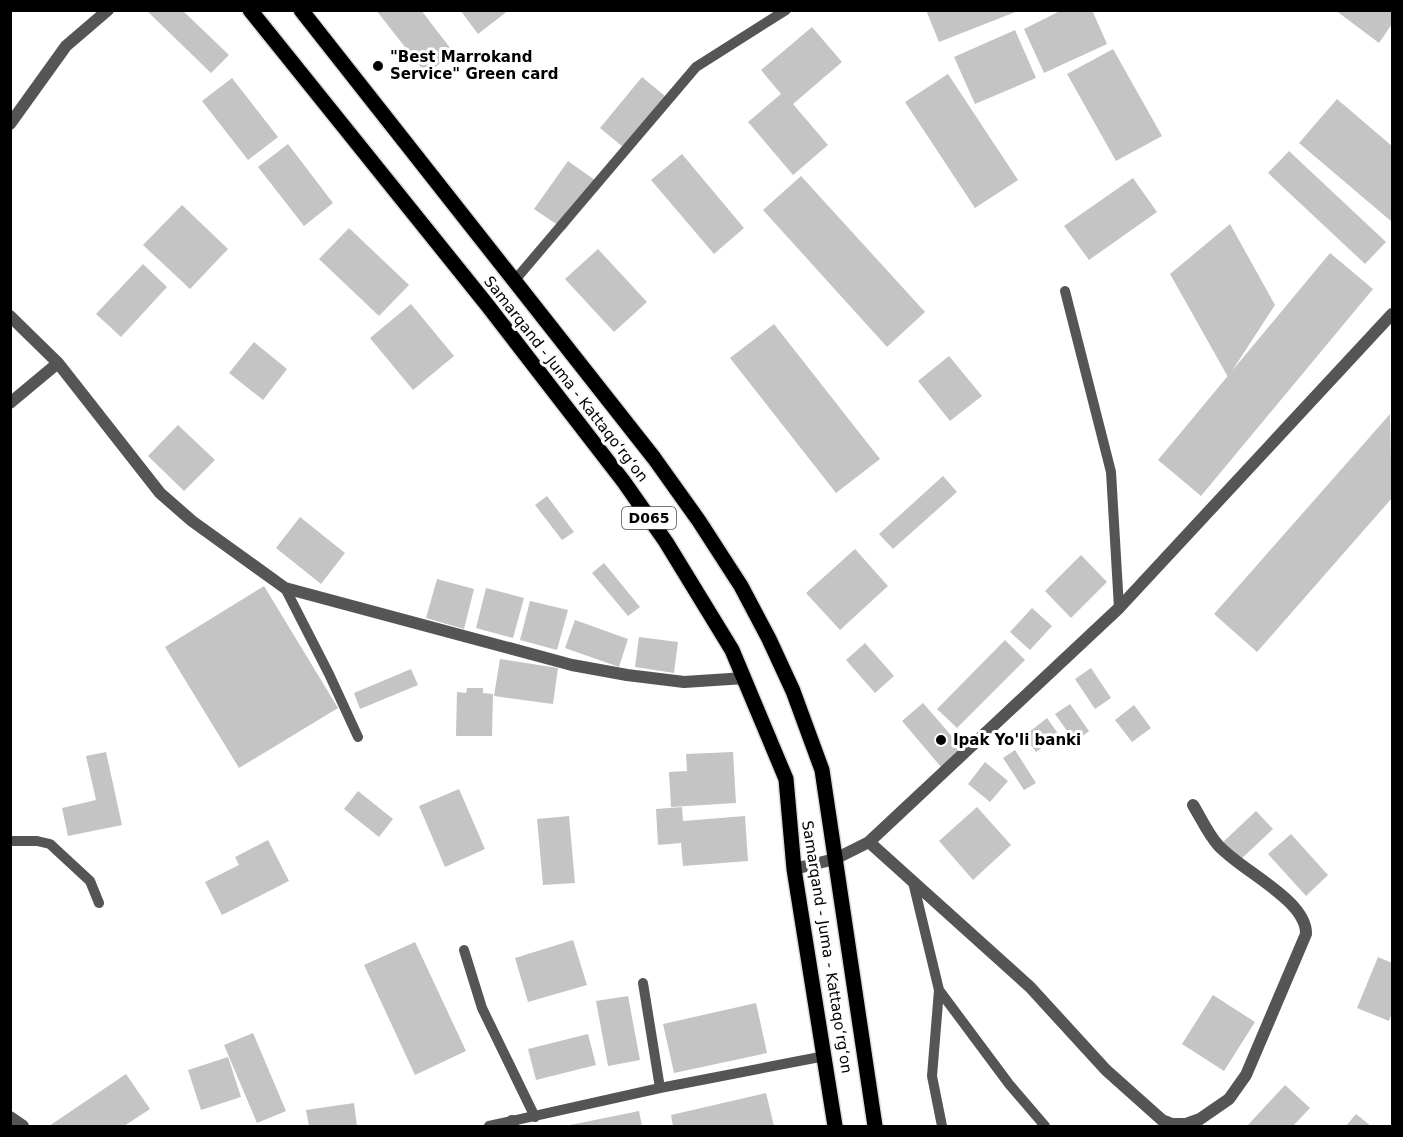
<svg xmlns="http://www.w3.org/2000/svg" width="1403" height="1137" viewBox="0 0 1403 1137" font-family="'DejaVu Sans',sans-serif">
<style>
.building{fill:#c4c4c4}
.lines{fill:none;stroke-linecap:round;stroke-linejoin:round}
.primary-casing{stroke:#dbdbdb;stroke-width:18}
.service{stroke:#555;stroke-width:10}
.minor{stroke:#555;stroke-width:12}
.primary{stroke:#000;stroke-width:15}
.poi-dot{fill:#000;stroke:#fff;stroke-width:2}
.labels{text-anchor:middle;stroke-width:6;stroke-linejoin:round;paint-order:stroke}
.shield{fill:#fff;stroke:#4c4c4c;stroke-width:1.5}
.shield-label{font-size:14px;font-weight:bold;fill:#000}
.poi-label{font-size:15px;font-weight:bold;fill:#000;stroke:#fff;text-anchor:start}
.street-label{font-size:15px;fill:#000;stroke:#fff}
</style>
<rect width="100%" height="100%" fill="#fff"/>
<!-- building -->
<path class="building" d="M146,10H182L229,55L211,73Z
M376,10H421L454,53L426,74Z
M460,10H509L478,34Z
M926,10H1018V11L939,42Z
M1062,10H1092L1107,44L1044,73L1024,29Z
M1335,10H1392V24L1379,43Z
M812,27L842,62L793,104L828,145L793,175L748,122L781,94L761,70Z
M1015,30L1036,78L975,104L954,57Z
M1113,49L1162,136L1116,161L1067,74Z
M948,74L1018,180L975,208L905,102Z
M642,77L671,101L629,152L600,128Z
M232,78L278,137L248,160L202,101Z
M1337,99L1392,146V222L1299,143Z
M288,144L333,203L304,226L258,167Z
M1289,151L1386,242L1365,264L1268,173Z
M682,154L744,228L714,254L651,180Z
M568,161L599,183L565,230L534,209Z
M801,176L925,312L887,347L763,210Z
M1133,178L1157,212L1089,260L1064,226Z
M182,205L228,249L190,289L143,245Z
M1230,224L1275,305L1228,377L1170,274Z
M349,228L409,285L379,316L319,259Z
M598,249L647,302L614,332L565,279Z
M1330,253L1373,289L1201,496L1158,460Z
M143,264L167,287L121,337L96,314Z
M411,304L454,356L413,390L370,338Z
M774,324L880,459L836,493L730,358Z
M254,342L287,369L263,400L229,373Z
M949,356L982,396L950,421L918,381Z
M1390,414L1392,498L1257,652L1214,614Z
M178,425L215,460L184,491L148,456Z
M943,476L957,492L893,549L879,534Z
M547,496L574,532L562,540L535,505Z
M300,517L345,553L321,584L276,548Z
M855,549L888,586L840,630L806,593Z
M1081,555L1107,582L1071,618L1045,591Z
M604,563L640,607L628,616L592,573Z
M437,579L474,589L464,629L426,618Z
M264,586L338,708L239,768L165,647Z
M486,588L524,598L513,638L476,628Z
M530,601L568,610L557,650L520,640Z
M1032,608L1052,626L1030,650L1010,632Z
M575,620L628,639L619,667L565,648Z
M639,637L678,642L674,673L635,667Z
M1005,640L1025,660L957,728L937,709Z
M865,643L894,676L875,693L846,660Z
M500,659L558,668L553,704L494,696Z
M1091,668L1111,698L1095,709L1075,679Z
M411,669L418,685L360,709L354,693Z
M467,688H483V693L493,694L492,736H456L457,692L466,693Z
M923,703L963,749L941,767L902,721Z
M1070,704L1089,731L1075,742L1055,714Z
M1134,705L1151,728L1132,742L1115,720Z
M1047,718L1059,735L1036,752L1024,736Z
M1015,750L1036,783L1024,790L1003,758Z
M106,752L122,825L68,836L62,808L96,800L86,756Z
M733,752L736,803L671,807L669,772L687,771L686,754Z
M985,762L1008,781L990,802L968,784Z
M459,789L485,849L445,867L419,806Z
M358,791L393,819L379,837L344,809Z
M682,807L683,821L745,816L748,861L683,866L681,843L658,845L656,809Z
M977,807L1011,845L973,880L939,841Z
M1256,811L1273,829L1240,860L1223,842Z
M569,816L575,883L543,885L537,819Z
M1291,834L1328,875L1306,896L1268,854Z
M268,840L289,881L222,915L205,882L239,865L235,857Z
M573,940L587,985L528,1002L515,958Z
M415,942L466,1051L415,1075L364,965Z
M1378,957L1392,963V1013L1389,1021L1357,1008Z
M1213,995L1255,1022L1224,1071L1182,1044Z
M628,996L640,1060L608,1066L596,1001Z
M756,1003L767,1053L674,1073L663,1024Z
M253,1033L286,1111L257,1123L224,1045Z
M588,1034L596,1065L536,1080L528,1049Z
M228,1057L241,1097L201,1110L188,1070Z
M126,1074L150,1109L124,1126H49Z
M1285,1085L1310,1108L1293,1126H1247Z
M766,1093L774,1126H673L671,1115Z
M354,1103L357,1126H309L306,1110Z
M639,1111L642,1126H571L570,1125Z
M1356,1114L1371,1126H1346Z"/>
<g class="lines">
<!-- primary casing -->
<g class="primary-casing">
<path id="primary" d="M250,10L488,306L624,482L666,542L732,650L786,779L794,869L835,1126
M301,10L654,458L699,521L741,586L769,639L793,691L822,770L875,1126"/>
</g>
<!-- service -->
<path class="service" d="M515,280L696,67L786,10
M1065,291L1111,472L1119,608
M285,588L329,674L358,737
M10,841H37L50,844L90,881L99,903
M913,882L939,990L1009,1084L1045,1126
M464,950L482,1008L535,1117
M643,983L660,1088
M939,990L932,1076L942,1126
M489,1126L660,1088L825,1056"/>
<!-- minor -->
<path class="minor" d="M10,124L66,46L108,10
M10,316L58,363L160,493L192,521L285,588L572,665L627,675L684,682L745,678
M10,403L58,363
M869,842L1030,987L1106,1070L1162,1120L1172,1124H1186L1200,1119L1229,1099L1246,1075L1306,934C1307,900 1241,871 1218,845C1208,834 1201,818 1193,805
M794,869L835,859L869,842L1119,608L1392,314
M10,1117L23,1126
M512,1121L513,1126"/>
<!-- primary -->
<use href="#primary" class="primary"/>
</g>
<!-- markers -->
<g class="poi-dot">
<circle cx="378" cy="66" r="6"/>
<circle cx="941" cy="740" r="6"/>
</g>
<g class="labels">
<!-- shield labels -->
<rect class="shield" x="622" y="507" width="54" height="22" rx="4.5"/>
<g class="shield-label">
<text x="649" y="523">D065</text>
</g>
<!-- poi labels -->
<g class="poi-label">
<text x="390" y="62">"Best Marrokand<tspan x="390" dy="17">Service" Green card</tspan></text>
<text x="953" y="745">Ipak Yo'li banki</text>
</g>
<!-- street labels -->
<g class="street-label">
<text transform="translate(566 379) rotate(52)" y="5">Samarqand - Juma - Kattaqo‘rg‘on</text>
<text transform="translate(827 947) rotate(81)" y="5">Samarqand - Juma - Kattaqo‘rg‘on</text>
</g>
</g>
<!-- border -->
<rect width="1403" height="1137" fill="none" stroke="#000000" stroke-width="24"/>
</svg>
